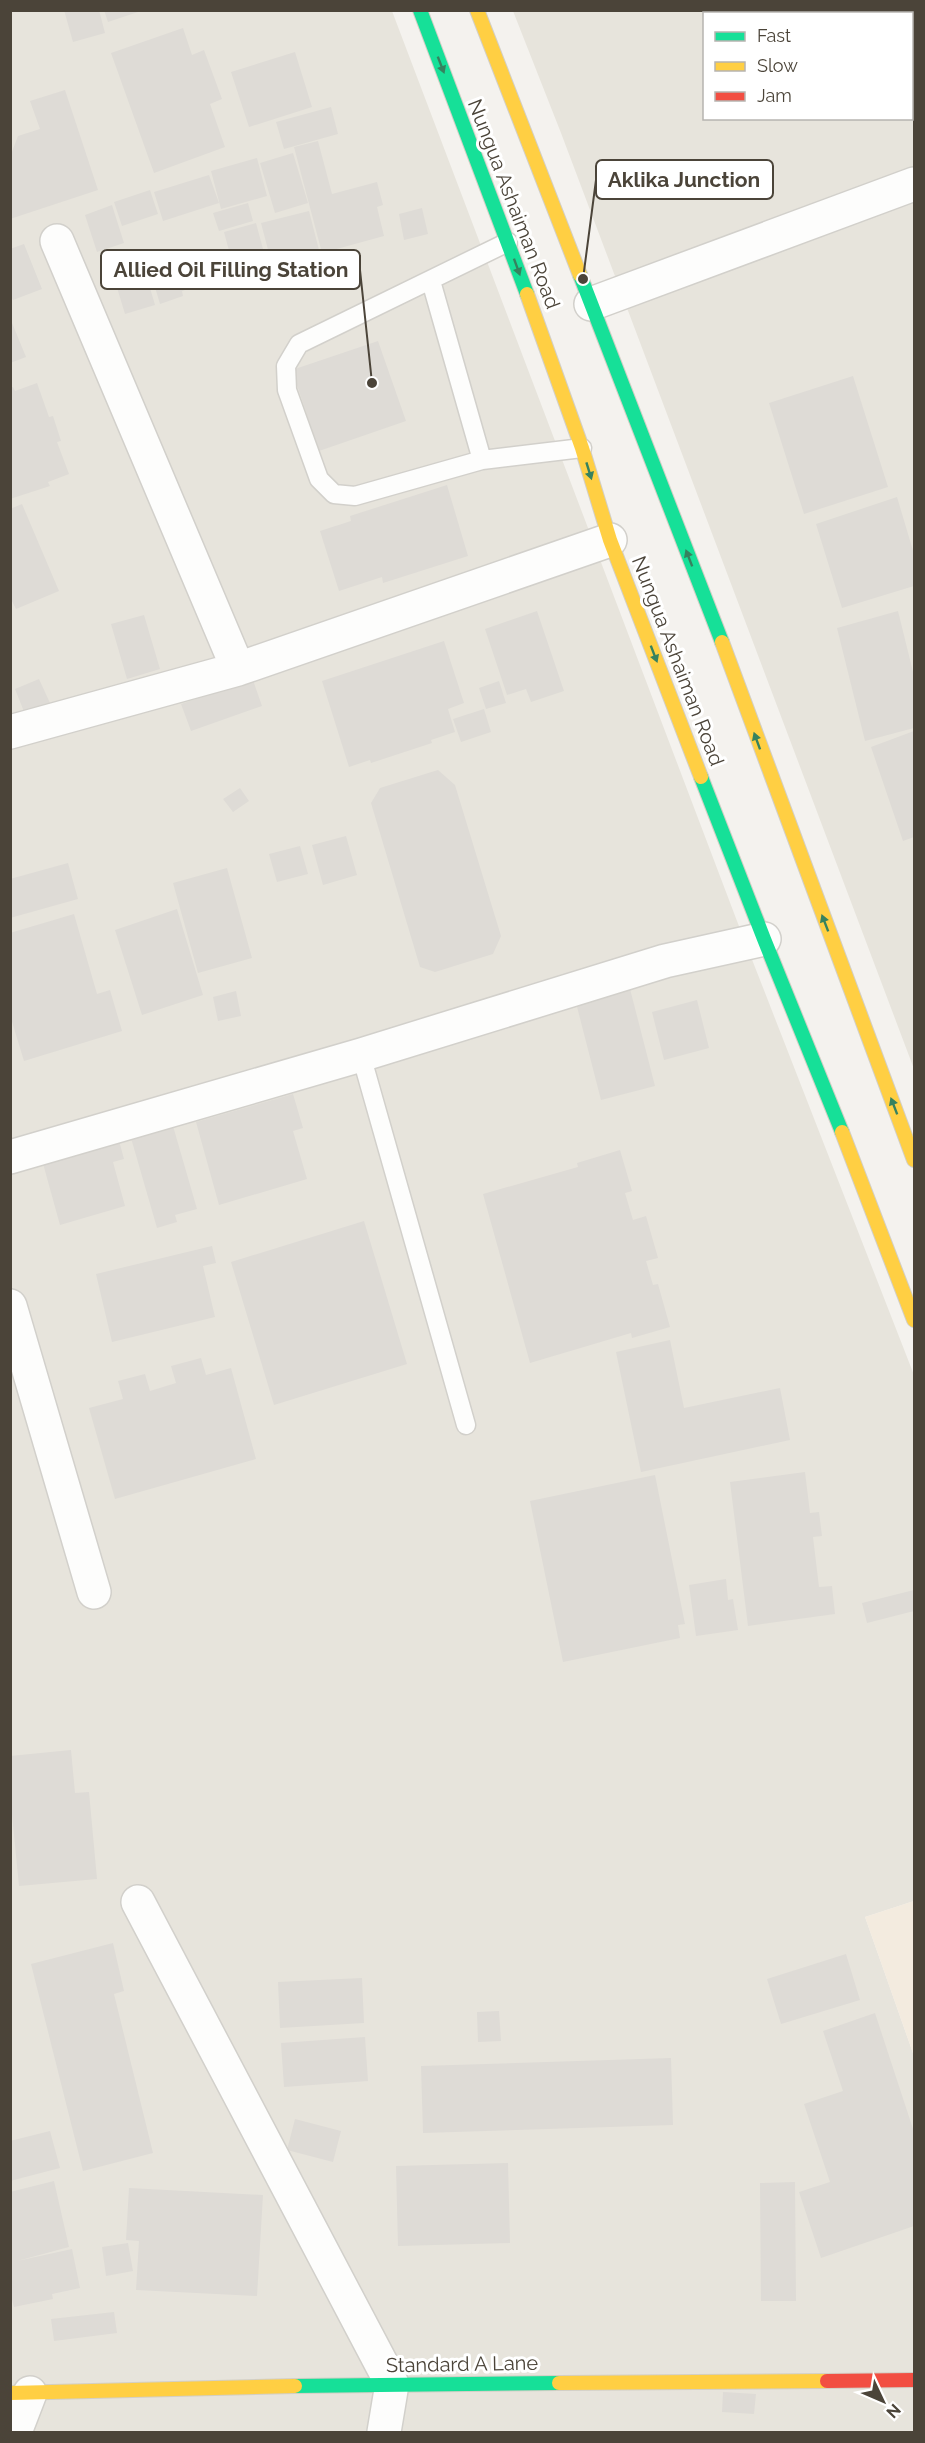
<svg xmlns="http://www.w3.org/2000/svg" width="925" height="2443" viewBox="0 0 925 2443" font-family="Raleway,sans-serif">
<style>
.residential{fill:#e7e4dc;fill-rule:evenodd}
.commercial{fill:#f3ebdf}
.building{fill:#dedbd6}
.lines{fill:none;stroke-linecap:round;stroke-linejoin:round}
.lane-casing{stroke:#d2d0cb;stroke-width:21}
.street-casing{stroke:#d2d0cb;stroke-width:36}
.fast-casing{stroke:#d3cfc5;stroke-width:16}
.slow-casing{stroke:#d3cfc5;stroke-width:16}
.jam-casing{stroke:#d3cfc5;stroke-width:16}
.lane{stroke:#fdfdfc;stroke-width:18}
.street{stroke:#fdfdfc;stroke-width:33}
.fast{stroke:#16e098;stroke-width:14}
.slow{stroke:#ffcf43;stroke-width:14}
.jam{stroke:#f24e42;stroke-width:14}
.oneway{fill:#36825f}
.labels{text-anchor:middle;stroke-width:6;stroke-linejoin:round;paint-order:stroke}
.street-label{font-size:20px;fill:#4b4439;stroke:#fff}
.leader{fill:none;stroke:#4b4439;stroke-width:2}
.callout-dot{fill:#4b4439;stroke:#fff;stroke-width:2}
.callout{fill:#fff;stroke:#4b4439;stroke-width:2}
.callout-label{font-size:21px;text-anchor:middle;font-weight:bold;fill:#4b4439}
</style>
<rect width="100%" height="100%" fill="#f4f2ee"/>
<!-- residential -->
<path class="residential" d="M11,11H392L737,921L914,1375V1901L865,1917L914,2056V2432H11Z
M513,11H914V1069L561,133ZM704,14H912V118H704Z"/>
<!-- commercial -->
<path class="commercial" d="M914,1901V2056L865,1917Z"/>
<!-- building -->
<path class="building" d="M64,10H99L105,33L73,42Z
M104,10H141V11L108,22Z
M183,28L192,55L204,50L222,99L210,104L225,147L154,173L111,53Z
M295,52L312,107L249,127L231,72Z
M65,90L98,190L10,219V157L18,136L40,129L30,101Z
M331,107L338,134L284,149L276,122Z
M318,141L332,194L377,182L383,205L377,207L384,236L322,253L294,147Z
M293,153L308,203L275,213L260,163Z
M257,158L267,196L221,209L211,171Z
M209,175L219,203L163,221L154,192Z
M150,190L158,214L122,226L114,202Z
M248,203L253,221L219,231L213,213Z
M112,205L124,243L97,252L85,215Z
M422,208L428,234L404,240L399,214Z
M309,211L319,250L297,256L298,259L272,265L261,223Z
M256,223L266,260L234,269L224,232Z
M24,244L42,289L13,300L10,295V249Z
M196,252L206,283L182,291L183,296L160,304L149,267Z
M145,271L155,305L125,314L115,281Z
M10,318L26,357L10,363Z
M378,341L406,421L319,451L292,370Z
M853,376L888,487L804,514L769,403Z
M37,383L49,417L53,416L61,441L57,442L69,474L48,482L50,486L10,499V388L13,387L15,391Z
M447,485L468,556L383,583L382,577L339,591L320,531L351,521L350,516Z
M897,497L914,554V586L842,608L816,524Z
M22,504L59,591L16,609L10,597V509Z
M537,611L564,691L531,702L526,689L507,695L485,629Z
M898,611L914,676V728L865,741L837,628Z
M144,615L160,669L127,679L111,624Z
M444,641L464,703L448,709L455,732L431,740L432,743L371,763L370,760L349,767L322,681Z
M39,679L50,703L25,714L15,689Z
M253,680L262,706L191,731L181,704Z
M499,681L506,703L486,709L479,688Z
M484,709L491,732L461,742L453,719Z
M914,731V837L903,841L871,747Z
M438,770L455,785L501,936L493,954L435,972L420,967L371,803L380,788Z
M240,788L249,801L233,812L223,799Z
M346,836L357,875L323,885L312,845Z
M300,846L308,874L277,882L269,854Z
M68,863L78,899L10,918V879Z
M227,868L252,958L198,973L173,883Z
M177,909L203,995L142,1015L115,930Z
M74,914L97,994L110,990L122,1031L24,1061L10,1015V933Z
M629,985L655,1086L601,1100L575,999Z
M236,991L241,1016L218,1021L213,997Z
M697,1000L709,1048L664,1060L652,1012Z
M293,1094L303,1128L293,1131L307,1179L219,1205L196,1122Z
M173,1126L197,1209L175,1215L177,1222L157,1228L131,1138Z
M118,1137L124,1159L113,1162L125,1206L60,1225L42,1160Z
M620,1150L632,1191L625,1193L633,1220L646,1216L658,1258L646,1261L653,1285L658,1284L670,1327L632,1338L631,1333L530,1363L483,1194L578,1167L577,1163Z
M364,1221L407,1364L274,1405L231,1262Z
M212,1246L216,1263L203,1266L215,1317L112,1342L96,1274Z
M670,1340L684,1408L780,1388L790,1440L641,1472L616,1352Z
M201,1358L206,1375L231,1368L256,1459L115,1499L89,1408L123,1399L118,1381L145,1374L150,1391L176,1383L171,1366Z
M805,1472L810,1513L819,1512L822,1536L813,1537L819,1587L832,1586L835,1614L748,1626L730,1482Z
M655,1475L685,1624L678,1625L680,1638L563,1662L530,1501Z
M726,1579L728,1600L733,1599L738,1630L696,1636L689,1585Z
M914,1590V1611L867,1623L862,1603Z
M71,1750L75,1793L89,1792L97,1879L19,1886L10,1794V1756Z
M113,1943L124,1991L114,1994L153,2153L83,2171L31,1964Z
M846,1954L860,2000L781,2024L767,1979Z
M362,1978L364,2023L280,2028L278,1982Z
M499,2011L501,2041L478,2042L477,2012Z
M875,2013L914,2132V2226L821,2258L799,2192L830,2182L804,2104L843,2091L823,2031Z
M365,2037L368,2081L284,2087L281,2043Z
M671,2058L673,2125L423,2133L421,2066Z
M295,2119L341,2131L333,2162L287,2150Z
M50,2131L60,2168L10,2181V2141Z
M508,2163L510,2243L398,2246L396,2166Z
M54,2181L69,2247L17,2261L72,2249L80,2288L52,2294L53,2299L14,2307L10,2292V2192Z
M795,2182L796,2301H761L760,2183Z
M129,2188L263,2195L257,2296L136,2290L139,2241L126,2240Z
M128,2243L133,2271L106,2276L102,2247Z
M114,2312L117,2333L54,2341L51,2319Z
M723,2392L756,2394L754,2414L722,2412Z"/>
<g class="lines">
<!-- lane casing -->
<g class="lane-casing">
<path id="lane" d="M508,242L299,344L286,366L287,390L319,479L334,494L355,496L482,460L582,448
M431,281L482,460
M361,1055L466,1425"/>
</g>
<!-- street casing -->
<g class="street-casing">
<path id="street" d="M57,241L238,669
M591,304L914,184
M10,732L238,669L610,540
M10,1157L361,1055L665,961L764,939
M10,1306L94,1592
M138,1902L392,2384L384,2432
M15,2432L30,2393"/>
</g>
<!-- fast casing -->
<g class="fast-casing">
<path id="fast" d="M420,10L527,294
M580,275L722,642
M701,777L764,939L842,1132
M295,2386L559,2383"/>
</g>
<!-- slow casing -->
<g class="slow-casing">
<path id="slow" d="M477,10L580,275
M527,294L582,448L610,540L701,777
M722,642L914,1160
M842,1132L914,1320
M559,2383L827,2381
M10,2393L295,2386"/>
</g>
<!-- jam casing -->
<g class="jam-casing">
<path id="jam" d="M827,2381L914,2380"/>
</g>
<!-- lane -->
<use href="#lane" class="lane"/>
<!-- street -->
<use href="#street" class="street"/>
<!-- fast -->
<use href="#fast" class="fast"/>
<!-- slow -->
<use href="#slow" class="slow"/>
<!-- jam -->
<use href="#jam" class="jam"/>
</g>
<!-- one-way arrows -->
<defs><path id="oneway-solid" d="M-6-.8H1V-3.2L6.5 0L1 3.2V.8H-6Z" transform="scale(1.5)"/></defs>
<g class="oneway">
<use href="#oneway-solid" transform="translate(441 65) rotate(69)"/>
<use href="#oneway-solid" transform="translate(517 267) rotate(70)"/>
<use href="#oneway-solid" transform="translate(589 471) rotate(73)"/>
<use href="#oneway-solid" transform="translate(689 558) rotate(-111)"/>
<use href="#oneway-solid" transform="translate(654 654) rotate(69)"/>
<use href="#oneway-solid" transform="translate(757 741) rotate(-110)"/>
<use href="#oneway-solid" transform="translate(825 923) rotate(-111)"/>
<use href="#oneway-solid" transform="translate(894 1106) rotate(-111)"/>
</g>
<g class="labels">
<!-- street labels -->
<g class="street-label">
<text transform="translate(514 204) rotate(69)" y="7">Nungua Ashaiman Road</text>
<text transform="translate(678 661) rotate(69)" y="7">Nungua Ashaiman Road</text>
<text transform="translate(462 2364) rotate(-1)" y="7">Standard A Lane</text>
</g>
</g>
<!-- callouts -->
<path class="leader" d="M583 279L596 180M372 383L360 270"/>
<g class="callout-dot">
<circle cx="583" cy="279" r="6"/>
<circle cx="372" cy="383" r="6"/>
</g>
<g class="callout">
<rect x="596" y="160" width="177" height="39" rx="6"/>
<rect x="101" y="250" width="259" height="39" rx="6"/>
</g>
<g class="callout-label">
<text x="684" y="187">Aklika Junction</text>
<text x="231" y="277">Allied Oil Filling Station</text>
</g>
<!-- border -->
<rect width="925" height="2443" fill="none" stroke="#4b4439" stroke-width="24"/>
<!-- legend -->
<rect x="703" y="12" width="210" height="108" fill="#ffffff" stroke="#b7b4b0" stroke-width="1.5"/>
<rect x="715" y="32" width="30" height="9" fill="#16e098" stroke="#b7b4b0" stroke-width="1.5"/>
<text x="757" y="42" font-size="18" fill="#4b4439">Fast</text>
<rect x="715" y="62" width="30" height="9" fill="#ffcf43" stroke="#b7b4b0" stroke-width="1.5"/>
<text x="757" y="72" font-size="18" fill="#4b4439">Slow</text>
<rect x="715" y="92" width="30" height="9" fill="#f24e42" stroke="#b7b4b0" stroke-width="1.5"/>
<text x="757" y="102" font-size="18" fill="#4b4439">Jam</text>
<!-- north arrow -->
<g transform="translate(883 2401) rotate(134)" stroke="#ffffff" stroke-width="4.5" paint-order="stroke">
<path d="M0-4.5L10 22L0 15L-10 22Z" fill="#4b4439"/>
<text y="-9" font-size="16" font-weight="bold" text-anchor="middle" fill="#4b4439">N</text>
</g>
</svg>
